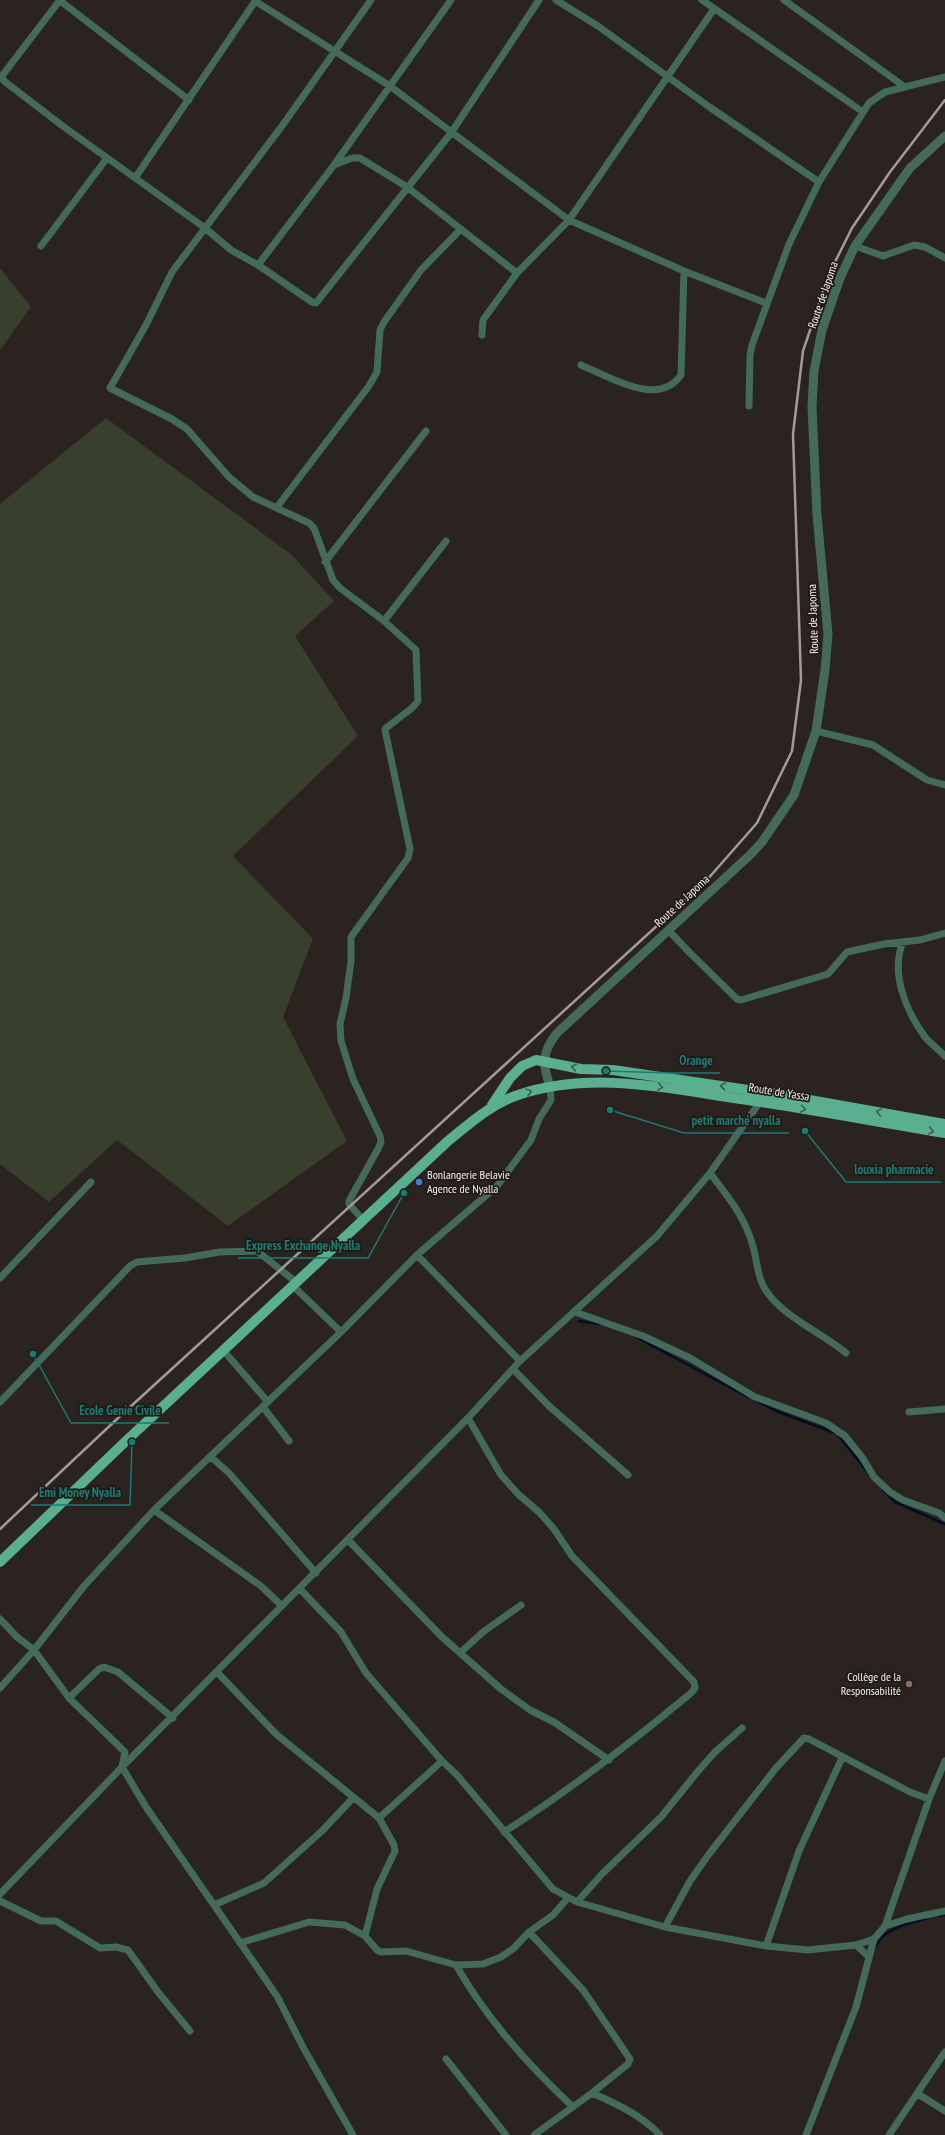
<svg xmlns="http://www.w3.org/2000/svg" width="945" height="2135" viewBox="0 0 945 2135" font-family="'PT Sans Narrow',sans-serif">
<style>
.green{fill:#383f2c}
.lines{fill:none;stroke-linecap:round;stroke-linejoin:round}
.stream{stroke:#020e26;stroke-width:2.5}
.minor{stroke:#436a5b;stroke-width:7}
.tertiary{stroke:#436a5b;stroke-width:9}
.primary{stroke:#5aaf90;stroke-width:10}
.rail{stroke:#a19c99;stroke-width:2.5}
.oneway{stroke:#3a5d4d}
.shop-dot{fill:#3f7fe0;stroke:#201a16;stroke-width:1.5}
.education-dot{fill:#8d6e63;stroke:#201a16;stroke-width:1.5}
.labels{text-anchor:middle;stroke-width:3.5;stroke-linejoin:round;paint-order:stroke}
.street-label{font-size:12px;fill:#f5f1ee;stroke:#201a16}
.poi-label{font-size:12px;fill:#f5f1ee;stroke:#201a16;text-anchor:start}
.leader{fill:none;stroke:#1a7c74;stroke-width:1.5}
.callout-dot{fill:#1a7c74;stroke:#201a16;stroke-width:1.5}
.callout-label{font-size:13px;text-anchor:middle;font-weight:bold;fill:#1a7c74;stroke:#201a16;stroke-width:3.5;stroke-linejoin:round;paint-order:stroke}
</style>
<rect width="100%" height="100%" fill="#2a231f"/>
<!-- green -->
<path class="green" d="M0,268L31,307L0,350Z
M106,418L292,555L334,601L295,636L358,736L233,856L313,939L283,1017L347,1141L228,1226L117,1140L49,1202L0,1164V504Z"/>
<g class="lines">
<!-- stream -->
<path class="stream" d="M579,1321L600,1324
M636,1337L748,1397
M755,1400L776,1411L835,1433
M839,1436L869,1474
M883,1490L895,1502L945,1524
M939,1916L945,1915
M875,1947C886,1927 908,1924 928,1918"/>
<!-- minor -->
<path class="minor" d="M59,0L189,100
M60,0L2,76L4,81L64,127L205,228L231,250L258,265L312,302L316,303L451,133L539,0
M556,0L598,26L708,106L819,182
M702,0L863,112
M784,0L905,87
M255,1L390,86L569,220L684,271L766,303
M334,165L352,158H360L407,187L517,273
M135,178L256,0
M41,246L107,158
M855,246L883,256L914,245L925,247L945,258
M258,265L334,165L451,0
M482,335L483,320L517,273L569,220L714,9
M581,365C610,377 658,408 681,375L684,271
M749,406L750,355L752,345L789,244L819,182L869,103L885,92L945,77
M277,507L369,386L377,372L380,330L384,322L421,270L461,229
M325,562L426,431
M384,621L446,541
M816,731L873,745L927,780L945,785
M668,930L690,953L737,999L741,1000L828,974L847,952L884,944L920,940L945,933
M903,942C890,973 906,1011 925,1037C931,1044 939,1050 945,1056
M710,1173C727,1195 744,1216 752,1243C757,1258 757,1279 767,1292C784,1317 822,1333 846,1353
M363,1220L349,1204V1201L378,1149L381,1142L380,1136L353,1079L341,1041L340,1024L346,998L351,961V937L408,858L410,849L385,730L386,728L412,708L418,701L416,650L384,621L340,588L333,580L314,528L309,523L253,497L229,477L187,429L172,419L110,388L146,325L172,272L282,126L371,0
M417,1255L520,1361
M0,1278L91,1182
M292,1285L341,1332
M575,1312L643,1336L690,1358L755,1397L826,1423L845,1436L862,1457L874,1477L890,1492L903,1500L939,1513L945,1518
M223,1350L268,1402
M513,1369L549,1406L628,1475
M0,1402L130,1266L137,1262L185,1258L220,1252L257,1251L296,1282
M263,1407L289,1441
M909,1412L945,1409
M468,1418L501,1475L519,1495L539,1512L554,1529L572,1556L694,1682L695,1688L691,1693C631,1743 570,1790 504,1832
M211,1457L229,1473L316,1573
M154,1510L261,1586L282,1606
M348,1540L442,1637L501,1689L530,1710L554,1722L609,1760
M300,1589L341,1632L366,1673L442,1761L457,1775L553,1889L577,1902L665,1927L766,1946L808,1950L856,1945L874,1939
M0,1619L17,1637L34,1650L69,1698L125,1752L122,1767L146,1807L277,1996L304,2049L353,2135
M460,1653L483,1632L521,1605
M217,1672L276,1734L379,1818L394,1845L395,1851L377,1889L365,1936
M0,1688L34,1650L84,1586L154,1510L341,1332L417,1255L497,1186L531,1140L539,1119L551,1100L550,1086
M69,1698L99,1669L104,1667L118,1672L173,1718
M379,1818L442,1761
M0,1894L122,1767L468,1418L520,1361L657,1236L710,1173L762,1099
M0,1901L41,1921H56L100,1948L116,1947L128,1950L158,1992L190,2031
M577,1902L602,1874L661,1817L699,1770L715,1752L742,1728
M214,1905L264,1883L322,1831L353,1798
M885,1926L907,1919L945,1911
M665,1927L690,1881L709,1854L776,1768L804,1738L809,1739L910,1792L929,1799
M529,1932L583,1990L630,2059L628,2064L592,2093L534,2135
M240,1943L309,1922L345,1925L365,1936L377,1950L381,1952L406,1951L456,1965L483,1964L501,1957L514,1948L529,1932L553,1915L568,1898
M856,1945L868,1956
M766,1946L799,1851L842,1758
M456,1965C486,2018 528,2065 572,2106
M446,2059L506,2135
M592,2093C617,2104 641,2115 660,2135
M918,2094L945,2111
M806,2135L856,2007L874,1939L885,1926L929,1799L945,1761
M889,2135L945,2052"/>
<!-- tertiary -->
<path class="tertiary" d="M550,1086C542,1064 542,1052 557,1033L750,855L762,842L794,795L816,731L825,670L828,634L817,515L812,407L814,371L822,330L840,278L855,246L910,168L945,136"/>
<!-- primary -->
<path class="primary" d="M492,1105L510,1078L522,1066L536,1060L581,1069L613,1070L776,1094L945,1124
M0,1562L126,1441L448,1141C470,1123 491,1104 518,1095C587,1072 657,1086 727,1097C800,1107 872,1121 945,1133"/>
<!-- rail -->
<path class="rail" d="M0,1529L117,1419L706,881L757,823L792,751L801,680L793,434L803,351L829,274L852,228L890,172L945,100"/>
</g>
<!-- one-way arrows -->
<defs><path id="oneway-chevron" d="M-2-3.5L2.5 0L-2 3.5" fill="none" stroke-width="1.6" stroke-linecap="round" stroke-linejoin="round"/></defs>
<g class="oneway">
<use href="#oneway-chevron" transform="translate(574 1067) rotate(-168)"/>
<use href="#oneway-chevron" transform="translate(723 1086) rotate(-172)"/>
<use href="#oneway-chevron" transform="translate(660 1087) rotate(8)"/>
<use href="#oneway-chevron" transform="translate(529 1092) rotate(-15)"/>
<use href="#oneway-chevron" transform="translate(803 1109) rotate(10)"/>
<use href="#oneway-chevron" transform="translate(879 1112) rotate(-170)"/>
<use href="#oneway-chevron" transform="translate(931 1131) rotate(10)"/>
</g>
<!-- markers -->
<circle class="shop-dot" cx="419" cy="1182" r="4"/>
<circle class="education-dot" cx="909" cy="1684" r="4"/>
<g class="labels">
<!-- street labels -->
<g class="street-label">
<text transform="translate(823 295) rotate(-71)" y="4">Route de Japoma</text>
<text transform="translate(813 619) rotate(-92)" y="4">Route de Japoma</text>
<text transform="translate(682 901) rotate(-43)" y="4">Route de Japoma</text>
<text transform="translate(779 1092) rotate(9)" y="4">Route de Yassa</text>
</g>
<!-- poi labels -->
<g class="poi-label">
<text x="427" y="1179">Bonlangerie Belavie<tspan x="427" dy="14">Agence de Nyalla</tspan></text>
<text x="901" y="1681" text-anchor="end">Collège de la<tspan x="901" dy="14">Responsabilité</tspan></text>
</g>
</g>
<!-- callouts -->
<path class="leader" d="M606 1071L671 1073H720M610 1110L684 1133H789M805 1131L846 1182H941M404 1193L368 1258H238M33 1354L71 1423H169M132 1442L130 1505H31"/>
<g class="callout-dot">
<circle cx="606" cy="1071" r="4"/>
<circle cx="610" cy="1110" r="4"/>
<circle cx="805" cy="1131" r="4"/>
<circle cx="404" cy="1193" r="4"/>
<circle cx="33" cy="1354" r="4"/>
<circle cx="132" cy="1442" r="4"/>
</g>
<g class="callout-label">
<text x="696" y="1065">Orange</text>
<text x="736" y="1125">petit marché nyalla</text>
<text x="894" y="1174">louxia pharmacie</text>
<text x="303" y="1250">Express Exchange Nyalla</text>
<text x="120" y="1415">Ecole Genie Civile</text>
<text x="80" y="1497">Emi Money Nyalla</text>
</g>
</svg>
